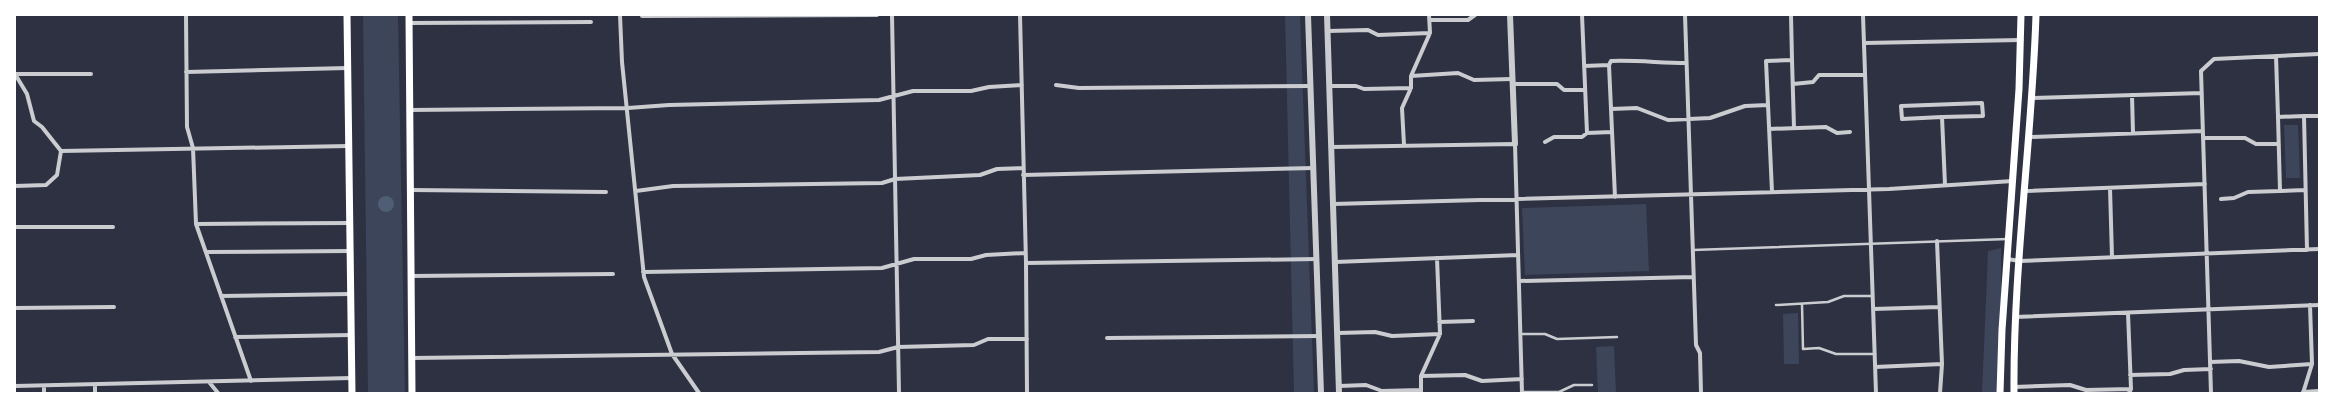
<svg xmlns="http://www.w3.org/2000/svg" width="2334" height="408" viewBox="0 0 2334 408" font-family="'Noto Sans',sans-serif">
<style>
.green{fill:#3c4559}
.water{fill:#4f5d75}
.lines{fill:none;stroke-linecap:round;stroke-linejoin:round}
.service{stroke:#caccd0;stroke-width:2.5}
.minor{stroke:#caccd0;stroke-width:4}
.tertiary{stroke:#caccd0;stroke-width:6}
.secondary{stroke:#fff;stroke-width:7}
</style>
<rect width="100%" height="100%" fill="#2d3142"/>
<!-- green -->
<path class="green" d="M363,15H398L405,393H368Z
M1285,15H1300L1314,393H1294Z
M2284,125H2298L2300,178H2286Z
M1646,204L1649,271L1525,275L1522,208Z
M2001,248V393H1982L1988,251Z
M1798,313L1799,364H1784L1783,314Z
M1614,346L1616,393H1598L1596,347Z"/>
<!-- water -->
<path class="water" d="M378 204a8 8 0 1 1 16 0a8 8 0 1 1-16 0Z"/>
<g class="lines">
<!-- service -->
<path class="service" d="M1693,250L2008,239
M1802,304L1803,349L1819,348L1836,354H1875
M1776,305L1828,302L1844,296H1873
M1521,334H1545L1557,339L1617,337
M1522,392H1559L1574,385H1592"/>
<!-- minor -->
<path class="minor" d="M186,15L187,127L193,148L196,224L251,381
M620,15L622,62L644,277L672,354L699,393
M892,15L899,393
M1020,15L1026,263L1027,393
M1582,15L1587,133
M1685,15L1696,345L1700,353L1701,393
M1791,15L1792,60
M1863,15L1876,393
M642,16L877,15
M1430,20H1468L1475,15
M409,23L591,22
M1328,31L1368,30L1378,35L1430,33
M1864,43L2021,40
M2276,56L2278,117
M1609,65L1615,197
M1584,66L1609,65L1611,61C1637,60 1661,63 1686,63
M186,72L348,68
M15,74L27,94L34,121L42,127L61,151
M15,74H91
M1411,76L1458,73L1474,80L1512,79
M1512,84H1557L1564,90H1585
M1793,84L1813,82L1819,75H1865
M1056,85L1079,88L1310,86
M1330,86H1356L1364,89L1411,88
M2132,95L2133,133
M2033,98L2202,93
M1611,109L1637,108L1668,120L1710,118L1745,106L1768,105
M410,110L628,108L669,105L879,100L913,91H971L989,87L1022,85
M2304,116H2319
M1942,117L1902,119L1901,106L1982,103L1983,116L1942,117L1945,185
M1769,129L1826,127L1837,133L1850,132
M2030,137L2203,131
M2203,138H2245L2256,144H2279
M1545,142L1554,137H1582L1587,133L1612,132
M1404,145L1402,108L1411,88V76L1430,33L1429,15
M1332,147L1515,144L1522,393
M61,151L349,146
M1023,175L1313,168
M15,186L46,185L57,175L61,151
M2110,188L2112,257
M411,190L606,192
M2305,190L2280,191L2278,117L2304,116L2307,250
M636,191L673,186L882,183L895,179L980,175L997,169L1023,168
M2025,191L2205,184
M1772,192L1766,61L1792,60L1794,128
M2221,199L2234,198L2248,192L2280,191
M1333,204L1889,189L2013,181
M196,224L350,223
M15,227H113
M1937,241L1942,364L1940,393
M206,252L350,251
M2007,259L2020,261L2319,249
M1335,262L1518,255
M1026,263L1317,259
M643,272L882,268L914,259H971L986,255L1025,253
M411,276L613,274
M1519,281L1693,277
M221,296L351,294
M15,308L114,307
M1873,309L1939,307
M2128,313L2131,389L2129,393
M2015,317L2319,305
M1439,322L1473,321
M1338,333L1375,332L1392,336L1440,334
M235,337L351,335
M1107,338L1319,336
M412,358L879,352L898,347L974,345L988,339H1027
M2210,362L2239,361L2269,367L2312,364
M1875,367L1942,364
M2130,375L2170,374L2184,370L2211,369
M1421,376L1465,375L1482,381L1522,379
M209,382L218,393
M15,386L352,378
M44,386V393
M1339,386L1366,385L1382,391L1421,390
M2014,387L2070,385L2086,390L2131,389
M2303,392L2319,391
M95,393V386
M1421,393V376L1440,334L1437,258
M2211,393L2201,71L2214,59L2319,54
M2303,393L2312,364L2310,305"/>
<!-- tertiary -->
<path class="tertiary" d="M1308,15L1321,393
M1327,15L1339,393
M1510,15L1515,144"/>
<!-- secondary -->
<path class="secondary" d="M347,15L352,393
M409,15L412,393
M2000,393L2002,330L2019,89L2021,15
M2014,393C2013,267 2032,141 2036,15"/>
</g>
<!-- border -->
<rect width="2334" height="408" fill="none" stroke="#ffffff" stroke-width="32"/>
</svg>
